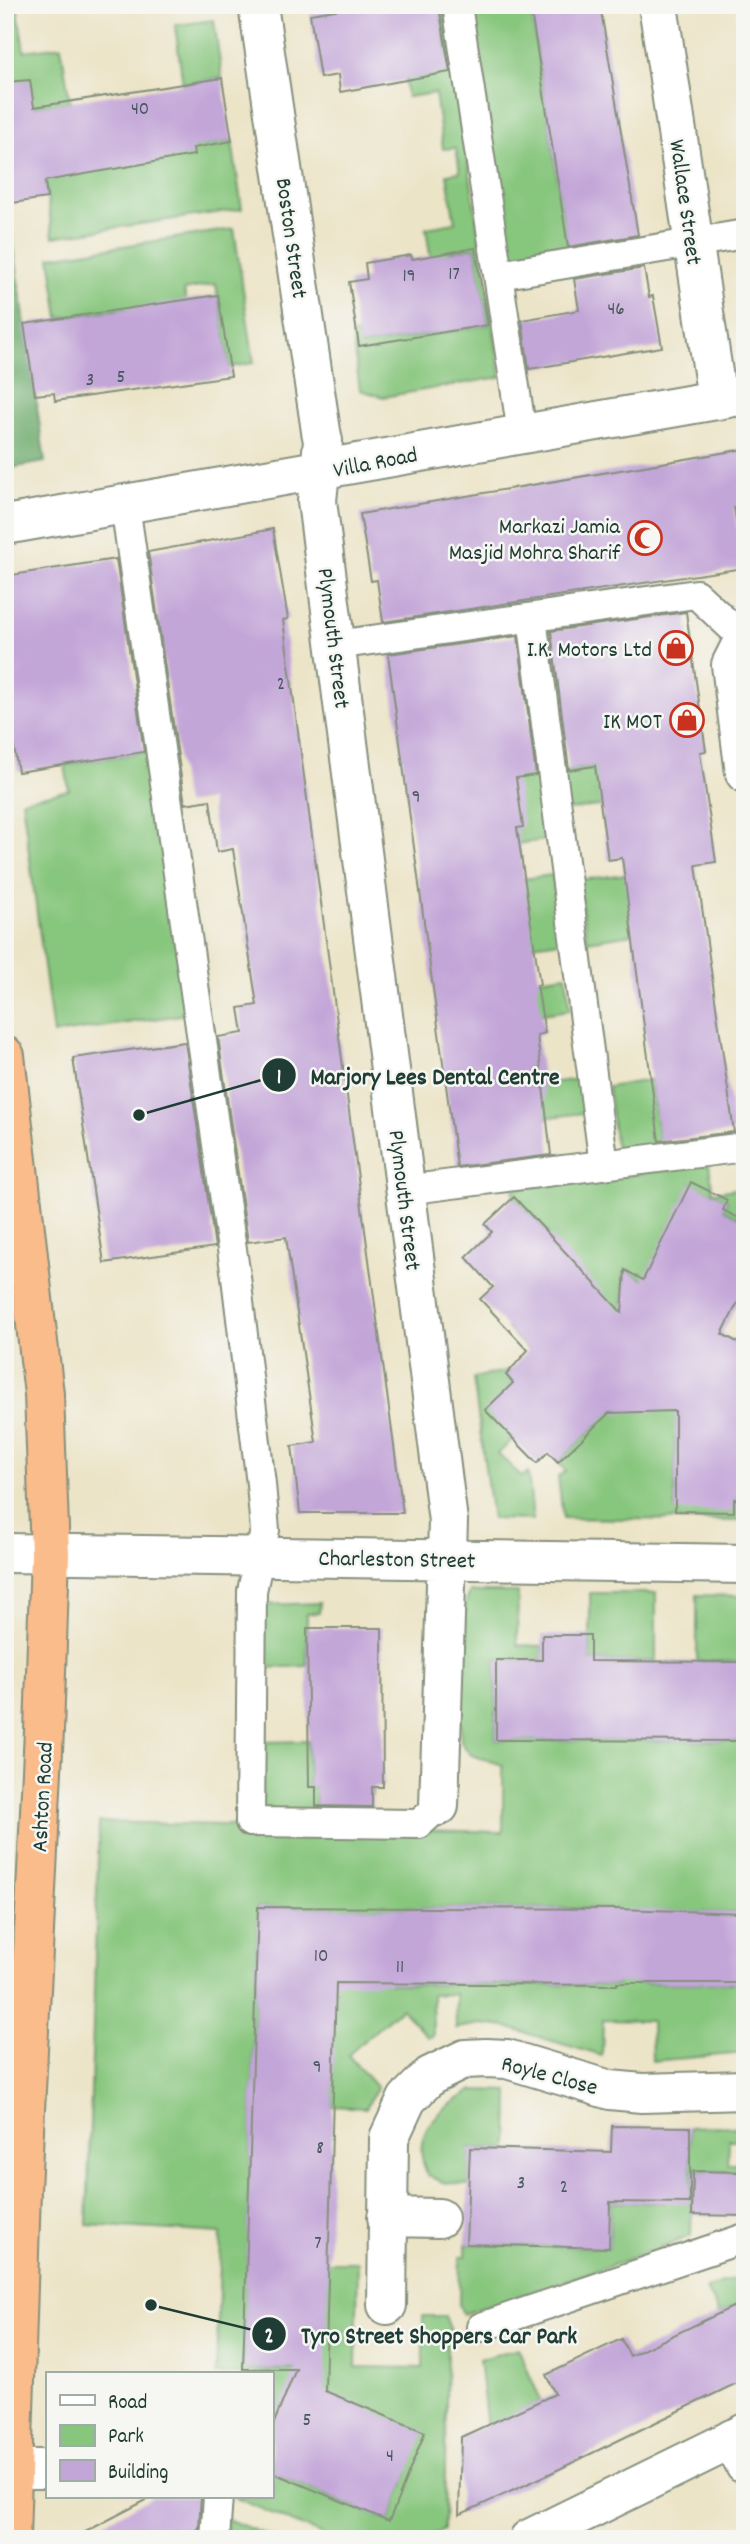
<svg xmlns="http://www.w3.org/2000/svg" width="750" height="2544" viewBox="0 0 750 2544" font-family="Dekko,sans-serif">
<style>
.green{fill:#87c67d;stroke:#538258;stroke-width:2;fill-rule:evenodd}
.forest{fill:#6dab6c;stroke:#467450;stroke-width:2}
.building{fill:#c3a6d8}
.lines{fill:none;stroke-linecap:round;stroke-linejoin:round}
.service-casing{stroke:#86907e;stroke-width:32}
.minor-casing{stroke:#86907e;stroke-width:42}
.tertiary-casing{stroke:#86907e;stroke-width:42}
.trunk-casing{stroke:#86907e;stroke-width:42}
.service{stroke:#fff;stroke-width:28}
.minor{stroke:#fff;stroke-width:38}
.tertiary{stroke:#fff;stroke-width:38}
.trunk{stroke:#fabc8b;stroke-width:38}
.labels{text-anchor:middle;stroke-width:5;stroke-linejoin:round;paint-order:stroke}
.number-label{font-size:19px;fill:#48575d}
.street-label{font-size:23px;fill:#1f3d34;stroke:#f6f6f2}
.poi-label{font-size:23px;fill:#1f3d34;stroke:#f6f6f2;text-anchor:end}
.leader{fill:none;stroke:#1f3d34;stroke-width:2.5}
.callout-dot{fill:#1f3d34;stroke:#f6f6f2;stroke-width:2.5}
.mark-label{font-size:21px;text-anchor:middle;font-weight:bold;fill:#fff}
.callout-label{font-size:24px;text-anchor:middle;font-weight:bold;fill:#1f3d34;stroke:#f6f6f2;stroke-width:5;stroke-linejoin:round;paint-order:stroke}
</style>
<rect width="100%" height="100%" fill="#f6f6f2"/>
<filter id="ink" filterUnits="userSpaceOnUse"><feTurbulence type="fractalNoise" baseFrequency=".0143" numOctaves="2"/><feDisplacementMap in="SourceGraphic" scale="14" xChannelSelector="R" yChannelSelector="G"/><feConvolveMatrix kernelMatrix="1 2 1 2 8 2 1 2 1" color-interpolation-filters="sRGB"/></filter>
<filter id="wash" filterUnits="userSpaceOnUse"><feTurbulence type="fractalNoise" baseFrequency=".00686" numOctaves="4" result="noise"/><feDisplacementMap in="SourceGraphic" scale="28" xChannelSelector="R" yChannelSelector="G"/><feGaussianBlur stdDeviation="1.57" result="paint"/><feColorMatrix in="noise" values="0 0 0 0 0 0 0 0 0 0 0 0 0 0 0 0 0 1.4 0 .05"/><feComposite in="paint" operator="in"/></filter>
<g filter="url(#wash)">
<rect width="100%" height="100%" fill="#ece4c7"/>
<!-- green -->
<path class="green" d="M5,5H17L24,51L61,46L70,102L34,107L5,117Z
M439,5H444L501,377L383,397L360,390L352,335L357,333L360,346L488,325L475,248L451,252L432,268L426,228L455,223L447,174L460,172L456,148L443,149L435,93L407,97L403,66L450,71Z
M471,5H530L569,250L511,260Z
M214,20L222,78L183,84L175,25Z
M232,141L242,209L53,237L43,169Z
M234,229L254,363L229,367L216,284L184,290L187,310L121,309L59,318L50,257Z
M149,751L188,1014L53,1034L22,800L69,790L65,765Z
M601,765L630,802L568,810L563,771Z
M538,767L548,840L491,847L481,775Z
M635,873L633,934L587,941L578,880Z
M553,875L561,941L504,949L516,880Z
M566,975L570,1010L514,1018L510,983Z
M579,1079L584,1113L528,1120L524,1086Z
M650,1080L660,1144L616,1149L608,1087Z
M709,1165L713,1192L745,1188V1221L723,1210L727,1200L691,1183L722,1334L675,1437V1510L734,1499L745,1500V1521L563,1518L558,1477L566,1471L558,1462L599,1422L507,1328L538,1298L534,1248L549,1234L514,1197L513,1189ZM625,1270L677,1297L622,1307Z
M511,1370L506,1375L513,1383V1439L498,1454L522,1477L528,1472L533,1520L492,1519L473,1378Z
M470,1592H518L517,1645L542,1646V1660H496V1740L745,1741V1913L636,1911V1983H745V2053L652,2061L651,2021L603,2020L602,2056L506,2027L482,2024L456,2028L455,1994L432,1995L433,2035L429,2038L401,2008L348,2055L377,2088L366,2108L332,2106L335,1908L258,1907L244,2369L299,2370L328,2262H358L356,2367L423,2368V2316H445L454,2339L447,2346L444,2530L425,2539H331L234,2497H271V2472L389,2521L408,2473L271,2430V2374H216L221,2233L87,2225L99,1822L503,1832V1765L471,1755L461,1742C460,1697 452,1634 470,1592ZM345,1908L617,1909V1985L391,1984V1959Z
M590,1593H656V1661H590Z
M697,1595L745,1596V1662L697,1661Z
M320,1603L319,1613L307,1614V1666L263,1668V1605Z
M308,1741L309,1787H372V1795H316V1815L260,1816L261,1742Z
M473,2090L509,2091L508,2149L470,2148L469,2185L443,2182L428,2176C407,2132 440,2109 473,2090Z
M723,2126L745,2129V2140H729L728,2164H745V2172L693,2171L691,2236L610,2266L463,2314L459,2304L460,2257L466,2256V2244L609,2248L610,2202L664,2203V2170H690V2127Z
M745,2275V2301L719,2314L706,2289Z
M518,2348L541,2401L487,2427L479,2360Z
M227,2519L276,2539H227Z"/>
<!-- forest -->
<path class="forest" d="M5,186L45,462L5,469Z"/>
<g id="blocks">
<!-- building -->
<path class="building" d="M366,5H439L450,72L340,92L338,75L320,78L310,14Z
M530,5H600L638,235L568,247Z
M222,78L232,141L193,148L194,155L45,181L47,198L5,204V82L30,80L34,107Z
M475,248L488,325L359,346L349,282L367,279L365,263L411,255L412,259Z
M644,268L649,297L653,296L662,347L529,369L522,320L579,310L574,279Z
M218,295L231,376L55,401L54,393L35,395L24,324Z
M745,449V506L734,508L744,568L383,622L377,580L371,581L360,514Z
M273,529L288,619L283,620L403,1513H300L292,1446L316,1442L286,1237L248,1242L218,1037L243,1033L239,1008L257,1005L233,849L217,852L210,800L185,804L148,552Z
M116,559L144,752L18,772L5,691V576Z
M686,612L706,751L700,752L716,862L696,865L734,1132L659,1141L622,858L608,860L595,766L569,770L551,631Z
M518,636L536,775L516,778L523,827L517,828L540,985H537L545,1033L537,1035L551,1155L457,1167L388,654Z
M185,1042L215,1247L104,1263L73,1058Z
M691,1182L727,1200L723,1210L745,1221V1288L722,1334L745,1346V1500L734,1499V1512L675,1511V1411L609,1413L558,1462L548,1452L537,1463L485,1410L513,1383L506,1375L528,1350L480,1299L493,1287L466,1257L492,1232L485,1224L514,1197L622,1313L625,1270L643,1280Z
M307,1628H382L383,1787H372V1807L316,1806V1787H309Z
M542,1635H590V1661L745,1662V1741L496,1740V1660H542Z
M258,1907L617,1909L745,1913V1983H617V1985L336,1983L325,2391L425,2432L389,2521L271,2472V2430L296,2369H243Z
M612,2126L690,2127V2203L610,2202L609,2248L466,2244L470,2148L611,2152Z
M693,2171L745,2172V2216L692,2215Z
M745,2301V2379L545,2476L459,2515L461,2437L555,2394L546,2375L621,2339L630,2356Z
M152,2497H201L199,2528L180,2539H72Z"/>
</g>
</g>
<g filter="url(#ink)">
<use href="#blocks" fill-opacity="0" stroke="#86907e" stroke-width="2"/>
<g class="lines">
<!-- service casing -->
<g class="service-casing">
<path id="service" d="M457,5L522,433
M499,275L745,234
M125,505L236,1277L261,1484L265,1530L252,1591L250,1822L419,1824L439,1806
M532,618L604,1165
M336,645L696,594L743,638
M405,1190L745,1147
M481,2327L745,2238
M215,2539L218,2497"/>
</g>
<!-- minor casing -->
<g class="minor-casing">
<path id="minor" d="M258,5L321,431L323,441L317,501L448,1521L439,1806
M658,5L717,399
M5,525L745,395
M745,637L731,665L745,773
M5,1553L745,1564
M387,2217L439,2218
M387,2305L389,2138L407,2099L430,2076L465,2059L486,2058L507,2059L610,2090L642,2093L745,2090
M732,2439L745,2465
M12,2469H47"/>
</g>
<!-- tertiary casing -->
<g class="tertiary-casing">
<path id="tertiary" d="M529,2539L745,2433"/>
</g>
<!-- trunk casing -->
<g class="trunk-casing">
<path id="trunk" d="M5,1056L44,1394L50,1554L44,1731L21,2190L10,2539"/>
</g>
<!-- service -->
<use href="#service" class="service"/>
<!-- minor -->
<use href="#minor" class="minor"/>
<!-- tertiary -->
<use href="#tertiary" class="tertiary"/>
<!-- trunk -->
<use href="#trunk" class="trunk"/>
</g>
</g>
<!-- icons -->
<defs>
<g id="mosque-ring" transform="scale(1.75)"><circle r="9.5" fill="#f6f6f2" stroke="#c8321e" stroke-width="1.5"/><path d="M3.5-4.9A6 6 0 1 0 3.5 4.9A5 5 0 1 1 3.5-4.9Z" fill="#c8321e"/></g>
<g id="shop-ring" transform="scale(1.75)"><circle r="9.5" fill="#f6f6f2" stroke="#c8321e" stroke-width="1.5"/><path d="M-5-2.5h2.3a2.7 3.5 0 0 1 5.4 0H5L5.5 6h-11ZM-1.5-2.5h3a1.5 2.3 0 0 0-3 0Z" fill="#c8321e"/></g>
</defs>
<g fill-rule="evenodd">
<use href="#mosque-ring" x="645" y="538"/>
<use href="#shop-ring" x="676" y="648"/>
<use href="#shop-ring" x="687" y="720"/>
</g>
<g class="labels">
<!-- number labels -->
<g class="number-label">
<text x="140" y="114">40</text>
<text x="454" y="279">17</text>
<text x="409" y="281">19</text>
<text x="616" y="314">46</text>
<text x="121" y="382">5</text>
<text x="90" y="385">3</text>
<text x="281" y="689">2</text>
<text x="416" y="802">9</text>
<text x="321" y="1961">10</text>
<text x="400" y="1972">11</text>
<text x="317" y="2072">9</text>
<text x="320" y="2153">8</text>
<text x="521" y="2188">3</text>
<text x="564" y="2192">2</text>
<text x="318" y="2248">7</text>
<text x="307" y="2425">5</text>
<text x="390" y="2461">4</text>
</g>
<!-- street labels -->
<g class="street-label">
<text transform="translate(687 202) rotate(82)" y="8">Wallace Street</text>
<text transform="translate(293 238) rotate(82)" y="8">Boston Street</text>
<text transform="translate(375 461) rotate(-11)" y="8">Villa Road</text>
<text transform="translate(335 638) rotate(83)" y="8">Plymouth Street</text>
<text transform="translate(406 1200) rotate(83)" y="8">Plymouth Street</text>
<text transform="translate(397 1558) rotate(1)" y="8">Charleston Street</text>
<text transform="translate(41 1797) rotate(-87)" y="8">Ashton Road</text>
<text transform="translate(550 2074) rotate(15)" y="8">Royle Close</text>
</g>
<!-- poi labels -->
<g class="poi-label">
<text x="620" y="533">Markazi Jamia<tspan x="620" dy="26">Masjid Mohra Sharif</tspan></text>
<text x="652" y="656">I.K. Motors Ltd</text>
<text x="662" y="728">IK MOT</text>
</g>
</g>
<!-- callouts -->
<path class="leader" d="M139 1115L279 1075M151 2305L269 2334"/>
<g class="callout-dot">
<circle cx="139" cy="1115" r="7"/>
<circle cx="151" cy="2305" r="7"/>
<circle cx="279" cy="1075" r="18"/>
<circle cx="269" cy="2334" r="18"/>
</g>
<g class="mark-label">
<text x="279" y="1083">1</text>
<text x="269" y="2342">2</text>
</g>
<g class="callout-label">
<text x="435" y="1084">Marjory Lees Dental Centre</text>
<text x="439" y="2343">Tyro Street Shoppers Car Park</text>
</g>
<!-- margin -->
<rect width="750" height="2544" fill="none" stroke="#f6f6f2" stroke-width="28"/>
<!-- legend -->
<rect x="46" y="2372" width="228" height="126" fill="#f6f6f2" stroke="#a0aca6" stroke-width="2"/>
<rect x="60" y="2395" width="35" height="10" fill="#ffffff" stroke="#a0aca6" stroke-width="2"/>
<text x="108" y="2408" font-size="21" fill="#1f3d34">Road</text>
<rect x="60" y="2425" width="35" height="21" fill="#87c67d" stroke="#a0aca6" stroke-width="2"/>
<text x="108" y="2442" font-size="21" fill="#1f3d34">Park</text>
<rect x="60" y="2460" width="35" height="21" fill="#c3a6d8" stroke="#a0aca6" stroke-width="2"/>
<text x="108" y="2478" font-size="21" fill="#1f3d34">Building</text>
</svg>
